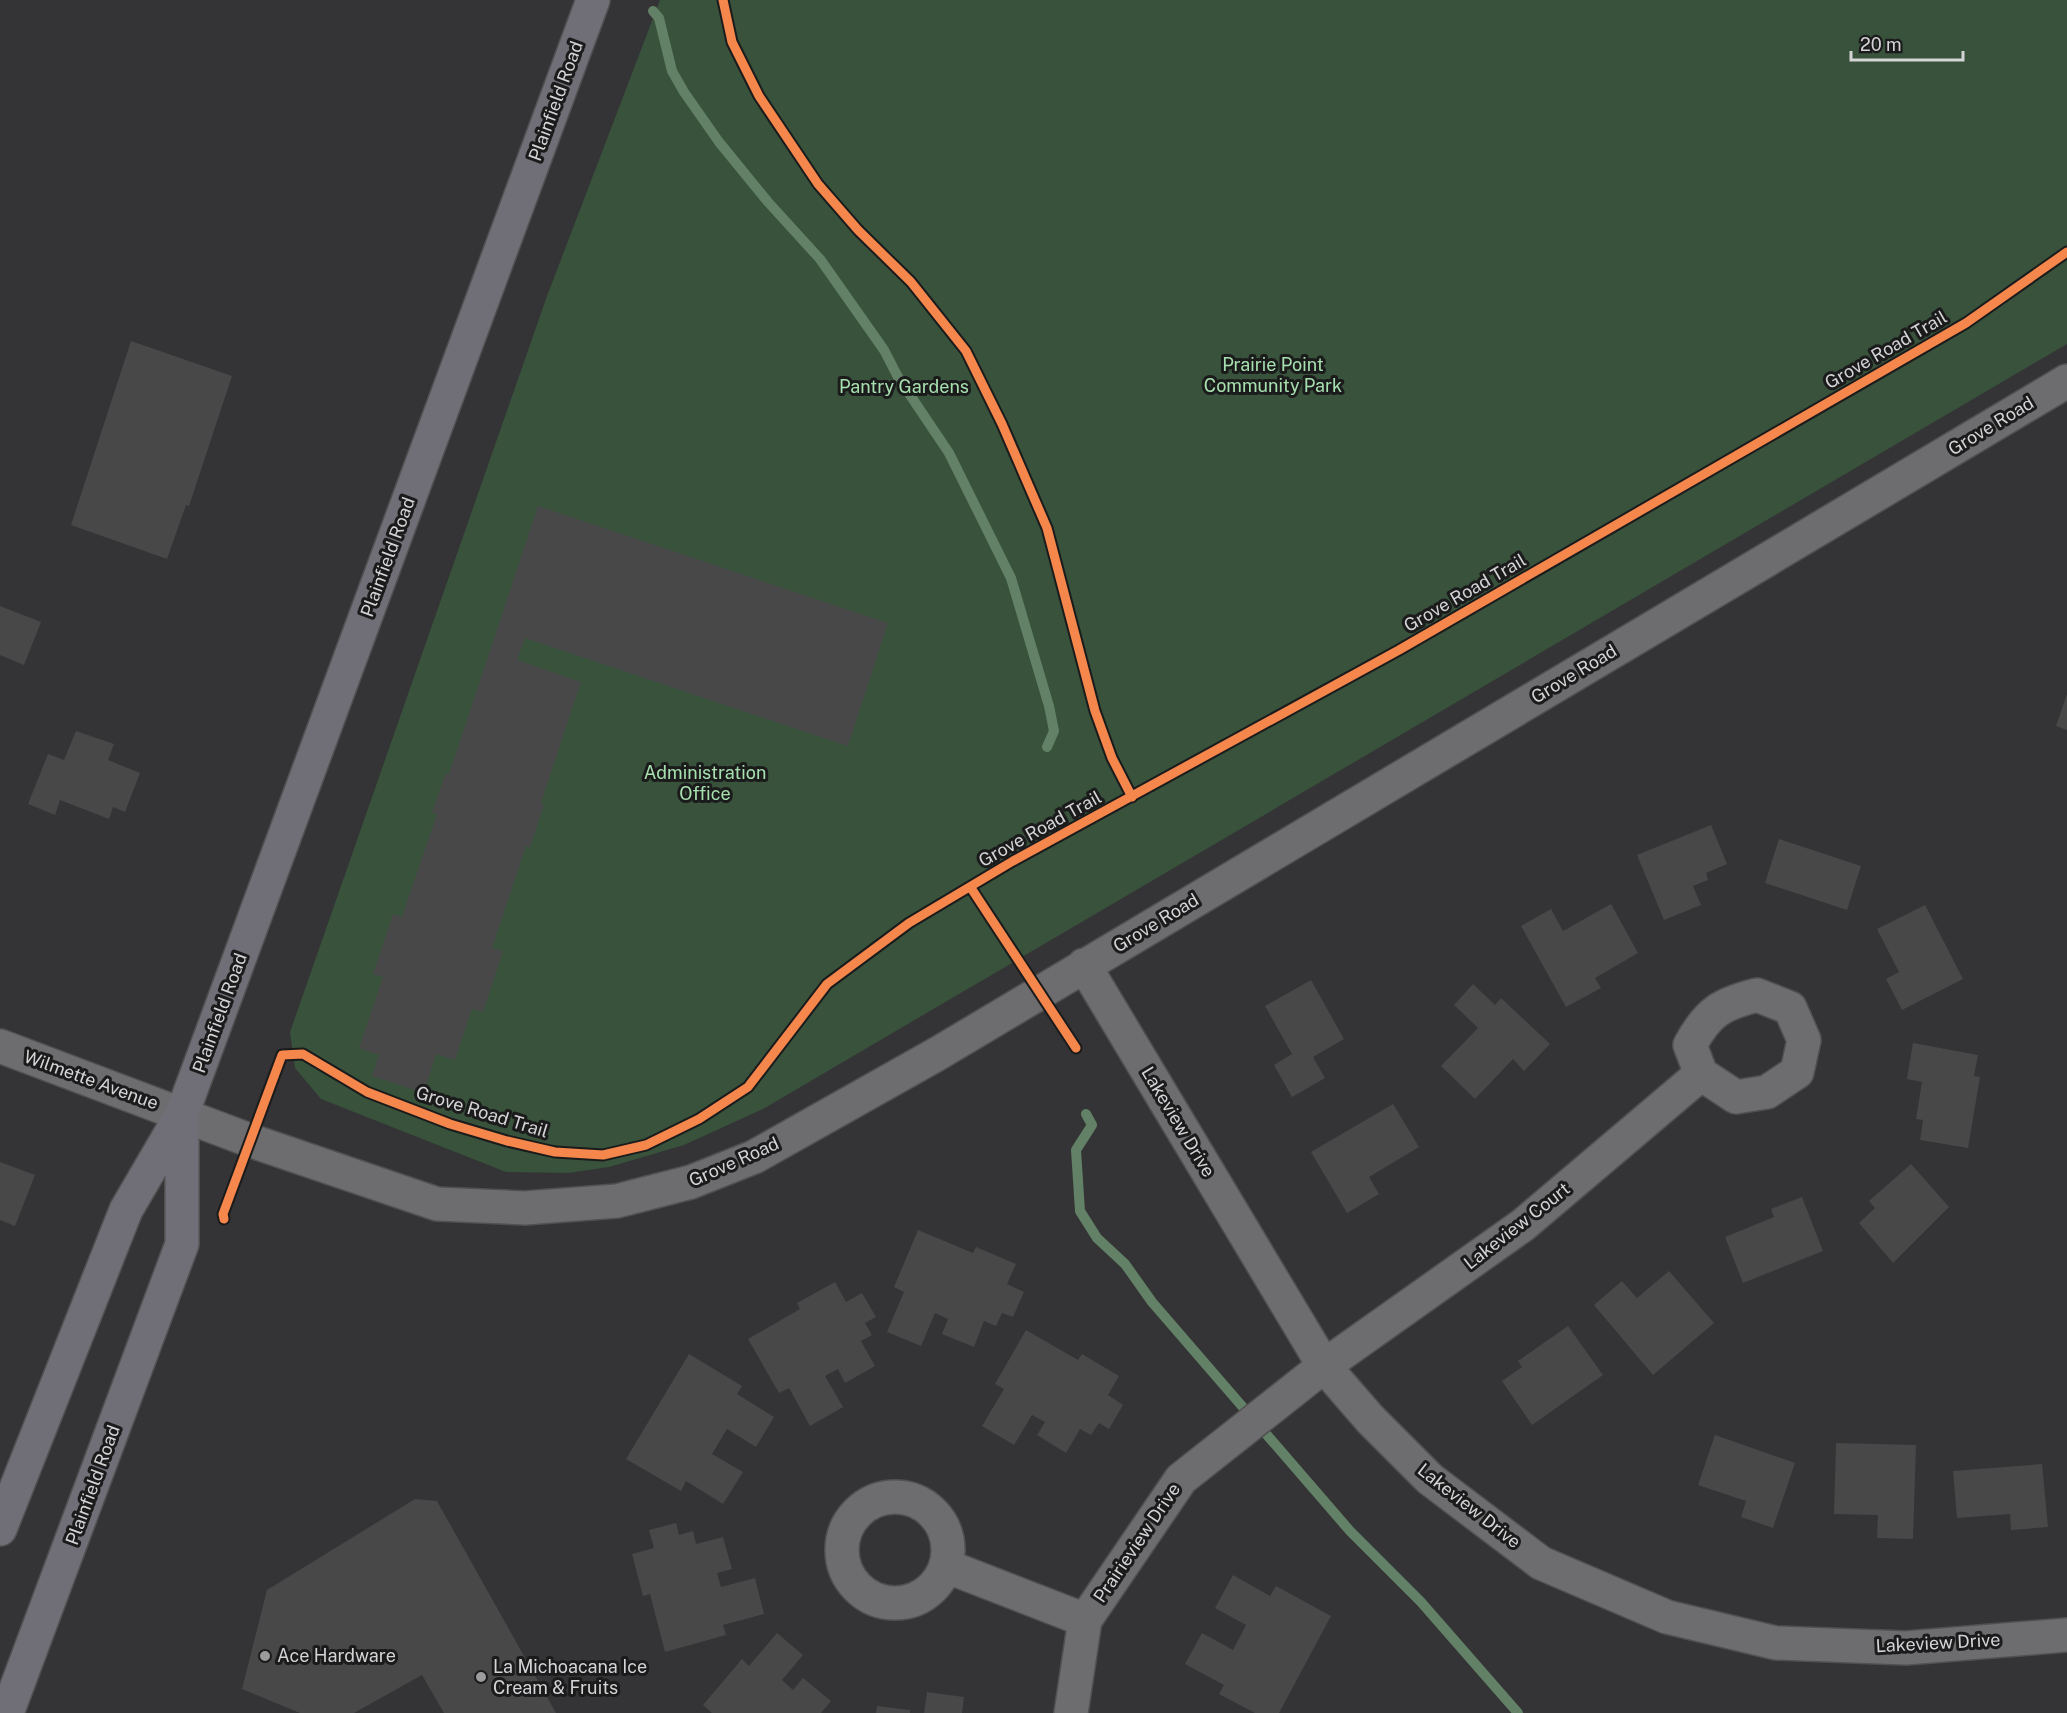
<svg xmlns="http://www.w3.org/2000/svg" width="2067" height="1713" viewBox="0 0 2067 1713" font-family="'Public Sans',sans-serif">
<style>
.green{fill:#38523c}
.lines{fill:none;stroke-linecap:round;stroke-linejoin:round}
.stream{stroke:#628166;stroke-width:10}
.building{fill:#484849}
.minor-casing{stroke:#505051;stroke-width:36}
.major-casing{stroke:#505051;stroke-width:36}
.minor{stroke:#6d6c6e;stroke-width:33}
.major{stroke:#706e76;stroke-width:33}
.cycleway-casing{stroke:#1b1b1c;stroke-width:13}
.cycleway{stroke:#f5874c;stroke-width:9}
.poi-dot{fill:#9c9b9e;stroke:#1b1b1c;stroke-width:2}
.labels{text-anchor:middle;stroke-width:6;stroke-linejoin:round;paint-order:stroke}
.street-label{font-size:18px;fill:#d4d3d6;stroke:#1b1b1c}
.park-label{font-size:18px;fill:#a7e0af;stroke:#1b1b1c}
.poi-label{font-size:18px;fill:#d4d3d6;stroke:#1b1b1c;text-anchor:start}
</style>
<rect width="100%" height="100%" fill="#343335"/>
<!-- green -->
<path class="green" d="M660,0H2067V344L763,1109L684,1145L609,1167L568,1173L506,1172L321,1099L295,1068L290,1032L547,296Z"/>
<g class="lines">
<!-- stream -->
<path class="stream" d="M653,11L659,18L672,71L684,92L719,142L768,202L820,259L884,350L898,377L949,453L1011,578L1049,706L1054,731L1047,747
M1086,1114L1092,1125L1076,1150L1080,1211L1097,1238L1125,1264L1152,1302L1350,1531L1421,1602L1518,1713"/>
</g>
<!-- building -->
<path class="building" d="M131,341L232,376L189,506L186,505L167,559L71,525Z
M538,506L888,623L848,746L525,638L517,660L581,682L541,803L544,804L530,848L526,846L492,948L503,951L483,1012L472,1009L455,1060L436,1054L424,1093L372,1076L379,1055L359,1048L383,977L373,974L393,914L402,917L437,814L432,812L446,773L449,774Z
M0,606L41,622L24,665L0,655Z
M2067,694V730L2056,726Z
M76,731L114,744L108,760L140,773L125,812L113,807L109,819L60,800L55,815L28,804L48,754L64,760Z
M1711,825L1727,864L1706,873L1708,880L1693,886L1701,905L1664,920L1637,855Z
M1779,839L1861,866L1847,910L1765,883Z
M1611,904L1638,953L1595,978L1601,988L1566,1007L1521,926L1551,909L1563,931Z
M1925,905L1963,979L1902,1010L1886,979L1899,972L1877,929Z
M1311,980L1344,1039L1313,1057L1325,1078L1292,1097L1274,1065L1292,1054L1265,1006Z
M1473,984L1495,1005L1501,998L1550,1044L1524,1071L1513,1059L1475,1099L1441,1066L1478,1028L1454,1005Z
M1913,1043L1978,1055L1974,1076L1980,1077L1968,1148L1920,1140L1923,1120L1916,1119L1922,1082L1907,1079Z
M1393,1104L1419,1147L1369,1177L1379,1194L1347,1213L1311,1152Z
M0,1162L35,1175L15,1226L0,1220Z
M1911,1164L1949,1207L1893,1263L1859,1223L1875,1208L1869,1201Z
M1802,1197L1823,1251L1743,1283L1725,1237L1774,1217L1771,1209Z
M918,1230L973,1253L976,1247L1016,1264L1007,1284L1024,1292L1013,1317L1002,1313L996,1326L984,1321L974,1347L942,1334L948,1319L935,1313L921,1346L887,1332L904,1292L894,1287Z
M1669,1271L1714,1323L1653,1375L1594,1305L1622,1281L1637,1298Z
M835,1282L846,1302L862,1293L876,1317L865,1323L872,1335L861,1341L875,1366L845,1383L838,1369L825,1376L843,1407L810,1426L789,1388L779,1393L748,1339L800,1309L797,1303Z
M1568,1326L1603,1375L1532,1425L1502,1381L1522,1367L1518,1361Z
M1026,1330L1078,1360L1082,1354L1119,1376L1108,1395L1123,1405L1109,1429L1099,1423L1091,1435L1080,1429L1066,1453L1037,1435L1045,1422L1032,1415L1014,1445L982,1426L1004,1389L995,1384Z
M689,1354L742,1386L737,1394L774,1417L756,1447L727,1429L712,1454L743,1472L723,1504L686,1481L681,1491L626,1459Z
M1715,1435L1795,1463L1773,1528L1741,1517L1746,1501L1698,1485Z
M1836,1443L1916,1445L1913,1539L1877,1538L1878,1515L1834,1514Z
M2042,1464L2048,1527L2011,1530L2010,1514L1957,1518L1953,1471Z
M415,1499L437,1501L556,1713H444L422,1675L354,1713H300L242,1689L267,1590Z
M676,1523L679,1535L693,1531L696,1544L723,1537L732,1569L717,1573L721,1587L755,1578L764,1614L723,1625L726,1635L665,1652L650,1594L643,1596L632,1554L654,1548L649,1530Z
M1233,1575L1270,1596L1276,1586L1331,1616L1279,1713H1255L1219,1694L1224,1685L1185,1664L1202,1633L1233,1650L1246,1625L1215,1608Z
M777,1633L803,1655L782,1680L793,1690L803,1678L831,1701L821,1713H712L703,1705L742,1659L749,1666Z
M927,1692L964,1697L962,1713H924Z
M877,1706L910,1710V1713H876Z"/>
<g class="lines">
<!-- minor casing -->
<g class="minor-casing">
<path id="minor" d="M1084,965L1324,1366L1370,1419L1430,1479L1541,1563L1667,1617L1776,1643L1906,1648L2067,1635
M1757,995L1790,1008L1804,1040L1797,1072L1767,1092L1736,1097L1701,1074L1690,1045C1708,1012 1721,1004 1757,995Z
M0,1046L249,1140L437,1204L525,1208L617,1201L691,1182L754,1157L937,1054L2067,381
M842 1550a53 53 0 1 1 106 0a53 53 0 1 1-106 0Z
M946,1566L1085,1620
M1071,1713L1085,1620L1181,1479L1324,1366L1523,1225L1701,1074"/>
</g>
<!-- major casing -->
<g class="major-casing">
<path id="major" d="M0,1529L126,1210L182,1114L593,0
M7,1713L182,1244V1116"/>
</g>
<!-- minor -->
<use href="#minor" class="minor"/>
<!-- major -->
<use href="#major" class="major"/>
<!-- cycleway casing -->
<g class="cycleway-casing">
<path id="cycleway" d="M723,0L732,42L759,96L818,184L858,230L911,282L966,351L1002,424L1047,528L1095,711L1112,758L1132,797
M971,888L1076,1048
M224,1219L223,1214L282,1055L303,1054L367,1092L450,1124L507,1141L555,1152L603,1155L646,1145L699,1119L748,1087L827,984L909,923L1013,861L1399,650L1966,323L2067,252"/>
</g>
<!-- cycleway -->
<use href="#cycleway" class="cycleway"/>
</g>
<!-- markers -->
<g class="poi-dot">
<circle cx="265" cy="1656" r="6"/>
<circle cx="481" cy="1677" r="6"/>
</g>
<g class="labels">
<!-- street labels -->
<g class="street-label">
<text transform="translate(556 101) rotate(-70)" y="6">Plainfield Road</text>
<text transform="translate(1886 350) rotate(-30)" y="6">Grove Road Trail</text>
<text transform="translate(1991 426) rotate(-31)" y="6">Grove Road</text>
<text transform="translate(388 557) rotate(-70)" y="6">Plainfield Road</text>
<text transform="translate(1465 593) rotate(-30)" y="6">Grove Road Trail</text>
<text transform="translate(1574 674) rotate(-31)" y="6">Grove Road</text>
<text transform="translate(1040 829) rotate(-29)" y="6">Grove Road Trail</text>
<text transform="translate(1156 923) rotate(-31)" y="6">Grove Road</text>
<text transform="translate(220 1013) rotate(-70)" y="6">Plainfield Road</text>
<text transform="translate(91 1080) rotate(20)" y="6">Wilmette Avenue</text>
<text transform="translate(482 1112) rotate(17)" y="6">Grove Road Trail</text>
<text transform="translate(1178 1122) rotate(59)" y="6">Lakeview Drive</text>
<text transform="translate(734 1162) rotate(-24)" y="6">Grove Road</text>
<text transform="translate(1517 1226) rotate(-38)" y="6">Lakeview Court</text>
<text transform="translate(93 1485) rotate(-70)" y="6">Plainfield Road</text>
<text transform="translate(1469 1506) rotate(38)" y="6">Lakeview Drive</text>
<text transform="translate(1137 1543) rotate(-56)" y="6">Prairieview Drive</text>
<text transform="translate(1938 1643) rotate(-3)" y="6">Lakeview Drive</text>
</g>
<!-- park labels -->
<g class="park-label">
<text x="1273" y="371">Prairie Point<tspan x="1273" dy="21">Community Park</tspan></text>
<text x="904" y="393">Pantry Gardens</text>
<text x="705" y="779">Administration<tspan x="705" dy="21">Office</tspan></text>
</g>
<!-- poi labels -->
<g class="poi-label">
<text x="277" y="1662">Ace Hardware</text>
<text x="493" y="1673">La Michoacana Ice<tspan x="493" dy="21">Cream &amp; Fruits</tspan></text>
</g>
</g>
<!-- scale -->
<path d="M1851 51v9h112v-9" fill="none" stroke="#d4d3d6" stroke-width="3"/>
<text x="1860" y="51" font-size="18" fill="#d4d3d6" stroke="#1b1b1c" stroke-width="4.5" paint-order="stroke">20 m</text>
</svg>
